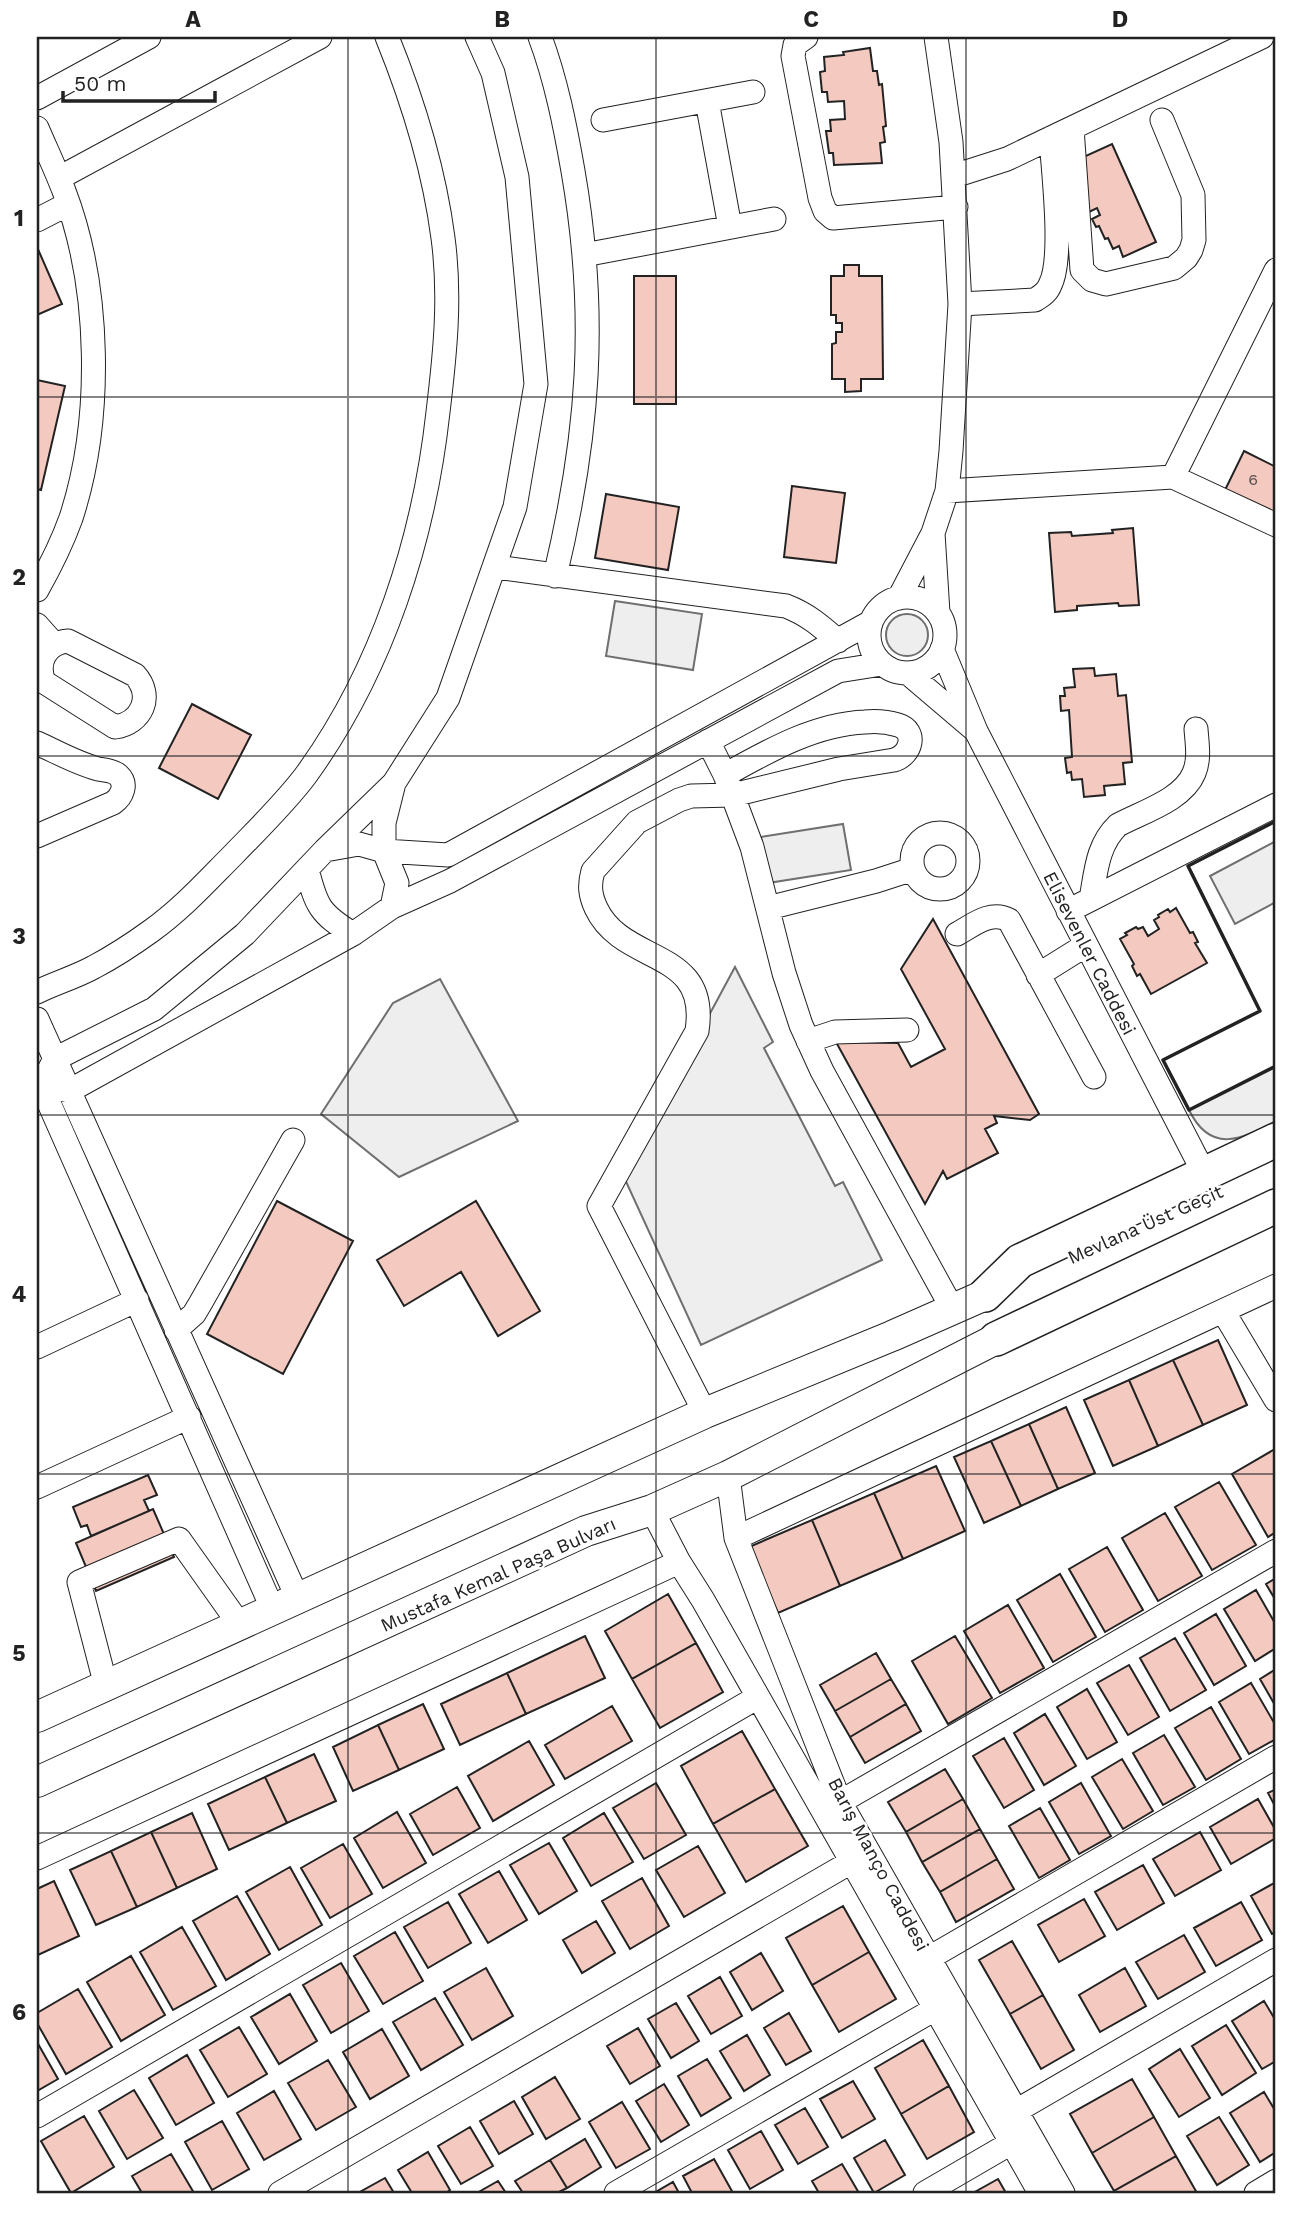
<svg xmlns="http://www.w3.org/2000/svg" width="1313" height="2230" viewBox="0 0 1313 2230" font-family="'Work Sans',sans-serif">
<style>
.green{fill:#eee;stroke:#6f6f6f;stroke-width:2}
.building{fill:#f3c9c0;stroke:#222;stroke-width:2}
.lines{fill:none;stroke-linecap:round;stroke-linejoin:round}
.minor-casing{stroke:#222;stroke-width:25}
.major-casing{stroke:#222;stroke-width:32}
.highway-casing{stroke:#222;stroke-width:36}
.minor{stroke:#fff;stroke-width:23}
.major{stroke:#fff;stroke-width:30}
.highway{stroke:#fff;stroke-width:33}
.wall{stroke:#222;stroke-width:3.5}
.grid{fill:none;stroke:#222;stroke-width:2;stroke-opacity:0.55}
.labels{text-anchor:middle;stroke-width:5;stroke-linejoin:round;paint-order:stroke}
.number-label{font-size:16px;fill:#564c4a}
.street-label{font-size:19px;fill:#222;stroke:#fff}
.neatline{fill:none;stroke:#222;stroke-width:2.5}
.grid-label{font-size:23px;text-anchor:middle;font-weight:bold;fill:#222}
</style>
<rect width="100%" height="100%" fill="#fff"/>
<!-- green -->
<path class="green" d="M615,601L702,614L693,670L606,656Z
M886 635a21 21 0 1 1 42 0a21 21 0 1 1-42 0Z
M843,824L851,870L768,883L761,837Z
M1276,841V902L1235,924L1210,876Z
M735,967L773,1042L764,1048L835,1186L843,1182L882,1260L701,1345L623,1175Z
M440,979L518,1121L399,1177L321,1114L393,1003Z
M1276,1066V1121C1242,1139 1211,1155 1189,1110Z"/>
<!-- building -->
<path class="building" d="M870,48L873,71H877L879,85L882,84L886,126L883,127L885,142L880,143L882,163L834,165L833,153H829L826,131H831L830,120L845,119L844,101L828,102L827,92H822L820,72L825,71L824,57L844,55L843,52Z
M1112,144L1156,242L1123,257L1119,246L1113,249L1108,238L1105,239L1099,226L1096,227L1092,219L1100,215L1097,208L1089,212L1079,159Z
M37,247L62,304L37,315Z
M844,265H859V276H882L883,379H861V391L845,392V379H832V344L836,343V332H842V323H836V315H831V276H844Z
M634,276H676V404H634Z
M37,380L65,386L41,490L37,489Z
M1244,451L1276,467V515L1225,490Z
M792,486L845,493L836,563L784,557Z
M606,494L679,507L668,570L595,558Z
M1133,528L1139,605L1119,606L1118,603L1077,606V610L1055,612L1049,533L1071,532L1072,536L1113,533L1112,530Z
M1094,668L1095,676L1116,674L1118,696L1126,695L1132,762L1123,763L1125,784L1104,786L1105,795L1084,797L1082,779L1072,780L1071,772L1067,773L1065,758L1072,757L1069,710L1061,711L1060,696H1065L1064,688L1075,687L1073,669Z
M192,704L251,735L218,799L159,768Z
M1176,908L1190,933L1193,932L1198,942L1195,943L1207,963L1151,994L1140,974L1137,976L1132,966L1134,964L1120,939L1127,935L1125,933L1136,927L1138,929L1143,927L1148,936L1159,929L1154,920L1159,917L1158,915L1168,909L1170,912Z
M933,919L1039,1114L1030,1120L994,1116L997,1123L985,1129L998,1153L947,1179L943,1171L925,1204L836,1042L898,1043L911,1067L945,1049L901,969Z
M277,1201L353,1241L283,1374L207,1334Z
M476,1201L540,1311L498,1336L461,1272L404,1306L377,1260Z
M1218,1340L1247,1405L1203,1425L1173,1360Z
M1173,1360L1203,1425L1158,1446L1129,1380Z
M1129,1380L1158,1446L1113,1466L1084,1400Z
M1066,1407L1095,1473L1058,1489L1029,1424Z
M1029,1424L1058,1489L1021,1506L991,1441Z
M991,1441L1021,1506L984,1523L954,1457Z
M1275,1449L1276,1532L1268,1537L1232,1474Z
M936,1466L965,1531L903,1559L874,1493Z
M148,1475L157,1495L144,1500L149,1511L91,1536L87,1525L81,1527L73,1507Z
M1219,1482L1256,1545L1212,1570L1175,1507Z
M874,1493L903,1559L840,1586L812,1520Z
M153,1509L174,1557L96,1591L76,1543Z
M1165,1513L1202,1576L1158,1601L1122,1538Z
M812,1520L840,1586L778,1613L749,1547Z
M1107,1547L1143,1610L1105,1632L1069,1569Z
M1060,1574L1096,1637L1053,1662L1017,1600Z
M1276,1578V1601L1266,1584Z
M1256,1590L1276,1625V1648L1255,1661L1224,1609Z
M668,1594L696,1643L632,1679L605,1631Z
M1008,1605L1044,1668L1000,1693L964,1631Z
M1216,1614L1246,1666L1214,1685L1184,1633Z
M585,1636L605,1678L526,1714L507,1673Z
M955,1636L992,1698L948,1724L912,1661Z
M1175,1638L1206,1690L1170,1711L1140,1658Z
M696,1643L723,1692L660,1728L632,1679Z
M876,1653L891,1679L835,1711L820,1685Z
M1129,1665L1159,1717L1128,1735L1097,1683Z
M1276,1669V1707L1260,1679Z
M507,1673L526,1714L460,1745L441,1704Z
M891,1679L906,1704L850,1737L835,1711Z
M1251,1683L1276,1726V1739L1249,1754L1219,1702Z
M1087,1689L1117,1742L1087,1759L1057,1707Z
M423,1704L444,1749L399,1770L378,1725Z
M906,1704L921,1731L865,1763L850,1737Z
M612,1706L632,1741L565,1779L545,1745Z
M1211,1707L1241,1759L1206,1780L1175,1728Z
M1045,1714L1076,1766L1044,1785L1014,1733Z
M378,1725L399,1770L353,1791L333,1747Z
M742,1731L775,1789L713,1824L681,1766Z
M1164,1735L1195,1787L1163,1805L1133,1753Z
M1004,1738L1034,1790L1004,1808L973,1756Z
M529,1741L554,1785L493,1821L468,1776Z
M314,1754L336,1801L287,1823L265,1777Z
M1122,1759L1153,1811L1123,1829L1092,1777Z
M945,1769L963,1799L906,1832L888,1802Z
M265,1777L287,1823L229,1850L208,1804Z
M656,1783L686,1835L644,1859L613,1808Z
M1081,1783L1111,1836L1079,1854L1049,1802Z
M457,1787L480,1828L433,1855L410,1814Z
M775,1789L808,1846L746,1882L713,1824Z
M1276,1789V1808L1268,1793Z
M963,1799L980,1829L922,1862L906,1832Z
M1258,1799L1276,1831V1838L1231,1864L1210,1827Z
M1040,1808L1070,1860L1039,1878L1009,1826Z
M397,1812L426,1863L383,1888L354,1838Z
M192,1813L217,1869L177,1888L151,1832Z
M604,1813L633,1862L591,1886L563,1838Z
M980,1829L997,1859L940,1892L922,1862Z
M151,1832L177,1888L137,1907L111,1851Z
M1200,1832L1221,1870L1175,1896L1153,1859Z
M549,1843L577,1891L539,1914L510,1865Z
M343,1844L372,1894L330,1918L301,1868Z
M698,1846L725,1893L684,1917L656,1870Z
M111,1851L137,1907L96,1925L70,1870Z
M997,1859L1014,1889L956,1922L940,1892Z
M1143,1865L1164,1903L1117,1930L1095,1892Z
M290,1867L322,1925L279,1950L246,1892Z
M499,1871L527,1920L488,1943L459,1894Z
M642,1878L669,1926L630,1949L602,1901Z
M54,1881L79,1936L38,1955L37,1889Z
M1276,1882V1932L1272,1934L1251,1896Z
M237,1896L270,1954L226,1980L193,1921Z
M1084,1899L1105,1936L1059,1962L1038,1925Z
M448,1902L471,1943L428,1968L404,1927Z
M1241,1902L1262,1940L1216,1966L1194,1928Z
M843,1906L869,1952L812,1985L786,1938Z
M596,1921L615,1953L582,1973L563,1940Z
M182,1927L216,1986L173,2010L140,1952Z
M395,1932L423,1981L383,2004L354,1956Z
M1184,1935L1205,1972L1158,1999L1136,1962Z
M1012,1941L1043,1995L1010,2014L979,1960Z
M869,1952L896,1999L839,2032L812,1985Z
M761,1953L783,1991L752,2010L730,1972Z
M131,1956L165,2015L121,2041L87,1982Z
M341,1963L369,2011L331,2033L303,1985Z
M486,1968L513,2016L472,2040L444,1992Z
M1125,1968L1146,2006L1100,2032L1079,1995Z
M720,1977L742,2016L711,2034L688,1996Z
M78,1989L112,2047L66,2074L37,2023V2013Z
M290,1994L317,2041L279,2064L251,2017Z
M1043,1995L1074,2050L1041,2069L1010,2014Z
M435,1998L463,2045L421,2070L393,2022Z
M1264,2001L1276,2021V2061L1262,2069L1232,2021Z
M676,2003L699,2041L671,2058L648,2019Z
M789,2013L811,2051L786,2065L764,2028Z
M1226,2025L1256,2073L1222,2095L1192,2046Z
M239,2027L267,2074L228,2097L200,2050Z
M638,2028L660,2066L630,2084L607,2046Z
M382,2029L409,2076L370,2099L343,2052Z
M747,2035L770,2075L744,2091L720,2051Z
M923,2040L949,2086L901,2114L875,2068Z
M37,2042L58,2079L37,2091Z
M1180,2049L1210,2098L1179,2117L1149,2069Z
M187,2055L214,2103L176,2125L149,2078Z
M707,2059L731,2098L701,2116L678,2076Z
M328,2060L356,2107L316,2130L288,2083Z
M555,2077L580,2119L546,2139L522,2097Z
M1132,2079L1154,2117L1092,2153L1070,2114Z
M853,2081L875,2119L842,2138L820,2099Z
M664,2084L689,2125L661,2142L636,2101Z
M949,2086L974,2132L927,2159L901,2114Z
M134,2090L163,2138L127,2159L99,2111Z
M274,2091L301,2139L264,2160L237,2113Z
M1264,2092L1276,2112V2152L1260,2162L1230,2113Z
M514,2101L533,2134L499,2154L480,2121Z
M622,2102L650,2149L616,2168L589,2122Z
M805,2108L828,2147L798,2164L775,2125Z
M84,2116L114,2167L71,2193L41,2141Z
M1154,2117L1176,2156L1114,2191L1092,2153Z
M1219,2117L1249,2165L1217,2185L1187,2136Z
M222,2121L249,2169L212,2190L185,2142Z
M470,2127L493,2166L461,2184L438,2146Z
M761,2131L783,2170L750,2189L728,2150Z
M585,2139L601,2167L567,2188L550,2160Z
M885,2140L905,2175L874,2193L854,2158Z
M428,2152L450,2190L446,2193H412L398,2170Z
M171,2154L194,2193H142L132,2176Z
M1176,2156L1197,2193H1115L1114,2191Z
M714,2159L733,2193H692L683,2176Z
M550,2160L567,2188L557,2193H523L515,2181Z
M842,2164L859,2193H819L812,2181Z
M385,2178L394,2193H358Z
M998,2179L1006,2193H973Z
M498,2181L506,2193H477Z
M673,2182L679,2193H654Z"/>
<g class="lines">
<!-- minor casing -->
<g class="minor-casing">
<path id="minor" d="M540,37C556,80 565,125 573,171C598,315 589,434 555,576
M806,37L795,45L793,56L820,198L825,211L833,218L956,207
M37,98L149,37
M707,101L730,227
M603,120L753,92
M37,128C46,149 56,170 64,191C101,288 103,420 71,518C62,543 50,567 37,590
M1072,128L1082,270L1092,280L1106,284L1174,268L1186,258L1191,250L1194,240L1193,195L1162,120
M954,176L1007,159L1262,37
M59,178L320,37
M37,220L68,204
M584,255L774,219
M960,304L1035,300C1041,296 1047,293 1050,285C1064,259 1053,171 1051,138
M1173,477L1276,270
M947,491L1173,477L1276,525
M933,533L947,491L951,451L960,304L951,142L936,37
M496,567L786,606C807,614 821,626 838,641
M869 635a38 38 0 1 1 76 0a38 38 0 1 1-76 0Z
M899,598L933,533L938,613
M37,625L54,644
M68,641L135,675C154,696 142,723 115,727L44,682C36,662 46,643 68,641Z
M909,674L976,731L942,649
M976,731L1205,1175
M708,741L725,775L752,847L784,973L801,1025L822,1071L953,1310
M37,743C57,752 76,763 98,769C104,770 114,771 118,775C128,784 122,797 113,803L37,836
M912 861a28 28 0 1 1 56 0a28 28 0 1 1-56 0Z
M325,850L359,844L384,851L448,855L871,622
M307,869C316,906 320,914 353,934
M1091,899C1096,872 1097,845 1118,825C1142,812 1183,800 1194,773C1200,759 1197,743 1196,729
M392,907L397,883L384,851V823L394,783
M768,908L876,881L913,869
M1068,911L1276,805
M957,934C973,925 991,910 1009,920L1094,1077
M1038,975L1086,945
M37,992C55,983 76,977 94,967C113,957 133,944 151,931C182,909 207,881 234,854C258,829 285,803 306,775C382,670 424,540 438,412C445,354 451,297 443,238C434,169 413,101 387,37
M37,1019L298,1599
M808,1041L835,1032L907,1030
M37,1076L273,1610
M41,1085L55,1059L154,1009L245,934L325,850L394,783L448,698L515,507L536,384L517,177L493,73L477,37
M37,1087L41,1085L69,1091L353,934L392,907L450,881L838,671L882,664
M1223,1311L1276,1400
M176,1330L194,1314L200,1304L293,1140
M37,1347L137,1300
M705,1413L599,1206L697,1031C710,947 623,966 596,908C590,895 589,885 593,871L637,822L679,800L691,796L733,795L839,769L894,760C911,755 918,731 898,725C888,722 875,721 865,722C815,724 768,751 725,775
M728,1476L736,1538L840,1802L1063,2193
M37,1487L189,1417
M652,1510L679,1562L703,1600L1040,2193
M736,1538L1276,1286
M106,1686L79,1582L179,1539L240,1625
M840,1802L1276,1551
M37,1858L679,1562
M929,1958L1276,1757
M1016,2111L1276,1960
M37,2116L758,1697
M280,2193L851,1862
M616,2193L935,2009
M925,2193L1011,2143
M1256,2193L1276,2181"/>
</g>
<!-- major casing -->
<g class="major-casing">
<path id="major" d="M37,1717L705,1413L892,1336L985,1295
M37,1782L586,1531L652,1510L728,1476L996,1339"/>
</g>
<!-- highway casing -->
<g class="highway-casing">
<path id="highway" d="M985,1295L1020,1261L1276,1140
M996,1339L1276,1206"/>
</g>
<!-- minor -->
<use href="#minor" class="minor"/>
<!-- major -->
<use href="#major" class="major"/>
<!-- highway -->
<use href="#highway" class="highway"/>
<!-- wall -->
<path class="wall" d="M1276,821L1188,866L1260,1011L1163,1060L1189,1110L1276,1066"/>
</g>
<!-- grid -->
<path class="grid" d="M348,37V2193M656,37V2193M966,37V2193M37,397H1276M37,756H1276M37,1115H1276M37,1474H1276M37,1833H1276"/>
<g class="labels">
<!-- number labels -->
<g class="number-label">
<text x="1253" y="485">6</text>
</g>
<!-- street labels -->
<g class="street-label">
<text transform="translate(1090 953) rotate(63)" y="7">Elisevenler Caddesi</text>
<text transform="translate(1145 1224) rotate(-24)" y="7">Mevlana Üst Geçit</text>
<text transform="translate(498 1574) rotate(-24)" y="7">Mustafa Kemal Paşa Bulvarı</text>
<text transform="translate(879 1864) rotate(62)" y="7">Barış Manço Caddesi</text>
</g>
</g>
<!-- border -->
<rect width="1313" height="2230" fill="none" stroke="#ffffff" stroke-width="77"/>
<!-- scale -->
<path d="M63 91v10h152v-10" fill="none" stroke="#222222" stroke-width="3.5"/>
<text x="74" y="91" font-size="21" fill="#222222" stroke="#ffffff" stroke-width="5" paint-order="stroke">50 m</text>
<rect x="38" y="38" width="1236" height="2154" class="neatline"/>
<g class="grid-label">
<text x="193" y="27">A</text>
<text x="502" y="27">B</text>
<text x="811" y="27">C</text>
<text x="1120" y="27">D</text>
<text x="19" y="226">1</text>
<text x="19" y="585">2</text>
<text x="19" y="944">3</text>
<text x="19" y="1302">4</text>
<text x="19" y="1661">5</text>
<text x="19" y="2020">6</text>
</g>
</svg>
